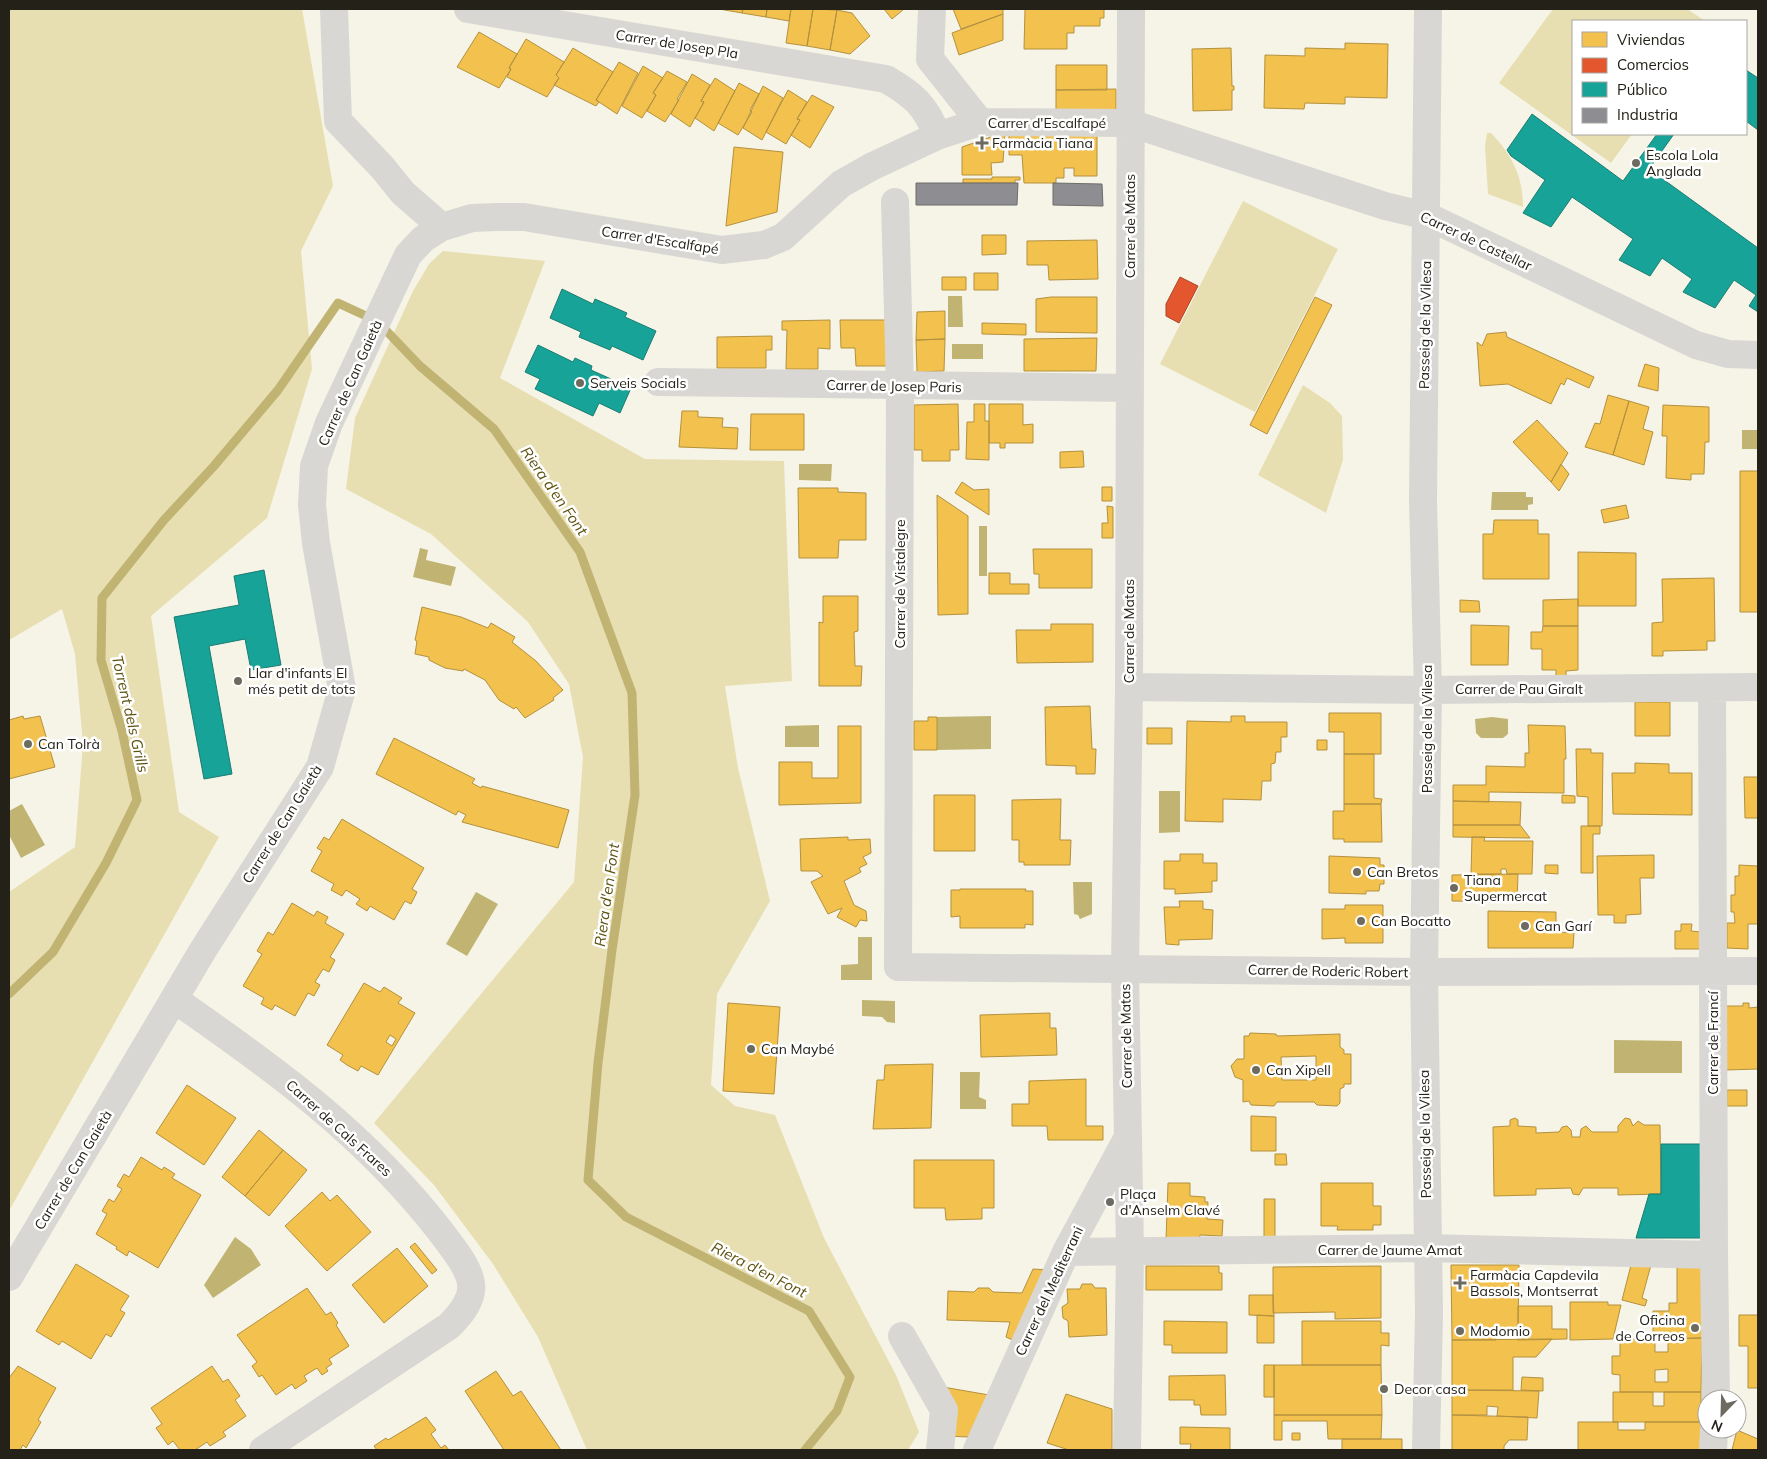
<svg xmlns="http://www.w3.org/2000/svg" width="1767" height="1459" viewBox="0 0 1767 1459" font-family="Mulish,sans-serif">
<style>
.green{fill:#e7dfb2}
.water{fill:#c1b473}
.homes{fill:#f2c14e;stroke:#b4913e;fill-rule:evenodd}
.shops{fill:#e4572e;stroke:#aa4727}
.public{fill:#17a398;stroke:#1b7c72}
.industry{fill:#8d8d92;stroke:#6d6d6d}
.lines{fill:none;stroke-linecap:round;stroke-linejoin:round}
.stream{stroke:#c1b473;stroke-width:9}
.minor{stroke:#d8d7d4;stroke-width:28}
.poi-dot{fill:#6d6b60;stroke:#fff;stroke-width:2}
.labels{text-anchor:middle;stroke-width:5;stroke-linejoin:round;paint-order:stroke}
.street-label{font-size:14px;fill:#232118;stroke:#fff}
.poi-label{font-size:14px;fill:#232118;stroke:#fff;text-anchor:start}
.water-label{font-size:15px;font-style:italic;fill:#5e520f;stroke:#fff}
</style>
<rect width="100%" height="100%" fill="#f6f4e6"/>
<!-- green -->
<path class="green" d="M9,9H302L333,186L301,251L312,369L267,518L151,616L179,812L219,837L9,1211V892L75,847L83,744L75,654L62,609L9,640Z
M1553,9H1687L1705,21H1573V134H1632L1611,163L1499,83Z
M1487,133H1491C1512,155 1523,176 1523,207L1488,194L1485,146Z
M1243,201L1338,249L1255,412L1160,364Z
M443,251L545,261L500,378L645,459L784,461L792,681L725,686L738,768L770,901L717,994L711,1085L735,1106L775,1115L824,1238L896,1375L919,1432L908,1450H587L538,1337L493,1264L434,1185L374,1123L574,882L583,757L569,684L528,622L431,534L346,489L355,418L413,291L429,264Z
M1303,385L1330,403L1342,416L1343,460L1326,513L1258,475Z"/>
<!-- water -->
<path class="water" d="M948,296H962L963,327H948Z
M952,344H983V359H952Z
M1742,430H1758V449H1742Z
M799,464H832L831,481L799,480Z
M1492,492H1526V497H1533V504L1528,505V510H1491Z
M979,526H987V576H979Z
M420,548L428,550L426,560L456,567L451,586L413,577Z
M991,716V749L937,750V717Z
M1492,717L1508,719V734L1503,738H1481L1476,733L1475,719Z
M819,725V747H785V726Z
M1159,791H1180V832L1159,833Z
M22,804L45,845L21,858L9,835V811Z
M1092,882V914L1080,919L1078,915L1074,914L1073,882Z
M476,892L498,904L467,956L446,944Z
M858,937H872V980H841V965L858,964Z
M862,1000L895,1001V1023L887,1022L882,1017L862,1016Z
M1614,1040L1682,1041V1073H1614Z
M960,1072H980L979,1097L986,1100V1109H960Z
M235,1237L251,1249L261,1265L213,1298L204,1285Z"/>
<!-- homes -->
<path class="homes" d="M719,9H743L742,13Z
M743,9H767L766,17L742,13Z
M767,9H791L789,21L766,17Z
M791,9H813L807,46L786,43Z
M813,9L837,10L830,50L807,46Z
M884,9H904L892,19Z
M953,9H1003V14L961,29Z
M1025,9H1104V18H1100V26H1074V33H1067V49H1024Z
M837,10L852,13L870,36L850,54L830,50Z
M1003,14V40L959,55L952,33Z
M479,32L517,54L509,68L511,69L499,88L457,67Z
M526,39L564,62L556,75L559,78L547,97L507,77L511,69L509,68Z
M1345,43L1388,44L1387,98L1345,97V104L1305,103L1304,109L1264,108L1265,55L1305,56V48L1345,49Z
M573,48L613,72L596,100L599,102L596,106L554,85L559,78L556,75Z
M1231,48L1232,86H1234V90H1232V110L1193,111L1192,49Z
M619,62L638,73L617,114L596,100Z
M1056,65H1107V90H1056Z
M643,66L663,78L653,93L656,95L642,118L622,106Z
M667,71L687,82L677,99L679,100L665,122L647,111L656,95L653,93Z
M692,74L710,85L701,101L704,102L690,127L671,114Z
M715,78L735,91L714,131L695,118L704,102L701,101Z
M739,83L759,94L750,110L752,112L738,135L718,123Z
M763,86L783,98L762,140L743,128Z
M1116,89V114L1056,115V90Z
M788,90L807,102L797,119L800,120L786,144L766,132Z
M812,95L834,107L810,148L791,135L800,120L797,119Z
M1002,133H1005L1003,162L991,163L992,175H962V147Z
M1009,133H1097V176H1074V168H1064V178H1056V183H1024L1022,155H1009Z
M734,147L783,152L777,212L726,226Z
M992,177H1020V180H1015V183H963V179H992Z
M982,235H1006V254L982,255Z
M1097,240L1098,279L1049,280L1048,265H1027V241Z
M974,273H998V290H974Z
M942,277H966V290H942Z
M1051,297H1097V333L1036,332V299Z
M1315,297L1332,305L1267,434L1250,425Z
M945,311V339L916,340L917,312Z
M830,320V349L818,348V369H786L787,330H782V321Z
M840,320H887V366H856L855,348H841Z
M982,323L1026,324V335L982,334Z
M1506,332L1507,337L1594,377L1589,388L1567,378L1564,385L1561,383L1551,404L1508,384L1480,386L1477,342L1482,346L1487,334Z
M772,336V350H766V368H717V337Z
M1097,338L1096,371H1024V339Z
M945,339L944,371L917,372L916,340Z
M1645,364L1659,368L1658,391L1638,386Z
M1608,395L1629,401L1613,455L1585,447L1595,423L1600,424Z
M1629,401L1649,407L1643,429L1653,432L1644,465L1613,455Z
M958,404L959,450H950V461H922V450H914V405Z
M974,404H985V421H989V460L966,459L967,422H974Z
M989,404H1023V425L1033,424V443H1005V448H1000V443H989Z
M1663,405L1709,407V442H1705L1704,474H1691V480L1666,478L1667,436H1662Z
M682,411H698V417L723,418L722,427L738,428L737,449L679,447Z
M751,414H804V450H750Z
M1537,420L1568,453L1551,482L1513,442Z
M1083,451L1084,467L1060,468V452Z
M1561,464L1569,474L1559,491L1551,482Z
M1740,471H1758V612H1740Z
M962,482L974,490L989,489V515L955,493Z
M1102,487H1112V501H1102Z
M798,488H838V492L866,493V540H839L838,558H799Z
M937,495L968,516V614L938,615Z
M1626,505L1629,518L1604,523L1601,510Z
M1107,506L1113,507V538H1102V523H1108Z
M1494,520H1538V534H1549V579H1483V534H1493Z
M1033,549H1092V588H1039V574H1034Z
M1578,552L1636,553V606H1578Z
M989,573H1010V584H1029V594H989Z
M1714,578L1715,641H1707V650L1663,651V656H1652V623L1663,622L1662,579Z
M823,596H858V631L854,632L855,666H862L861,686H819V622L823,623Z
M1578,599V626H1543V600Z
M1460,600L1479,601L1480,612H1460Z
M422,607L461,617L488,628L491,623L515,637L512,642L536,661L563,690L553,698L554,700L525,718L516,707L514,709L499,700L485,680L464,669L463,671L445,668L429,660V657L415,654L417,641L415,640Z
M1051,624H1093V662L1017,663L1016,630H1051Z
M1471,625L1509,626L1508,665H1471Z
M1543,626H1578V670L1566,671V677L1556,676V670H1542V649H1531V632H1542Z
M1635,702H1670V736H1635Z
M1090,706L1092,749H1096L1095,774H1076V766L1046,765L1045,707Z
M1329,713H1381V754H1344V732H1329Z
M23,716L24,719L40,716L55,767L9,779V720Z
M1231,716H1245V722H1287V737H1281V752H1276L1275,763L1271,764V781H1262L1261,800L1223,799V822L1185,821L1187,721L1231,722Z
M928,717H937V750H914V721H928Z
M1528,725L1565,726L1566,759H1564V793L1489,792V802L1453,801V785H1486V766L1525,767V753H1529Z
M838,726H861V803L779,805V762H812V778H838Z
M1147,728H1172V744H1147Z
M394,738L475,779L472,783L481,788L482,786L569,810L558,848L462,822L466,815L458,811L456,815L376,774Z
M1317,740H1327V750H1317Z
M1576,749H1591V753H1603L1602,826H1588V797L1577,796Z
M1344,754H1374V798L1382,799L1381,804H1344Z
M1635,763L1669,764V773H1692V815L1613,814L1612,773H1635Z
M1744,777H1758V818H1745Z
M934,795H975V851H934Z
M1562,795L1575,796V803H1562Z
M1061,799L1060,840H1071L1070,865H1024V862H1019V840H1012V800Z
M1453,801L1521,802L1520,825H1453Z
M1344,804H1381L1382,842H1344V839H1333V811H1344Z
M342,819L424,868L412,889L417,892L411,904L405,901L394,920L370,906L367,911L356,904L360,899L346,890L342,896L331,890L334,884L311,871L322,851L317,848L324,837L329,840Z
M1453,825H1520L1530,838L1453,837Z
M1581,826H1600V834H1593V873H1581Z
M848,837V840L870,839L871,853L863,857L867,864L859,868L861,872L844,881L854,905L866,911L867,921L860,920L856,927L837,917L842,908L828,914L811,882L823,876L817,871H801L800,839Z
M1472,837H1485L1484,841H1533L1532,874H1507L1506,869H1501V874H1471Z
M1180,854H1203V863H1217V881H1212V892L1175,894V889H1164V861H1180Z
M1654,855V878H1640L1641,914L1626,915V923H1614V915H1598L1597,856Z
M1329,856L1380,858V865H1384V884H1380L1379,891H1366V894L1329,893Z
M1545,865H1558V874L1545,873Z
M1739,865L1757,866L1758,869V924H1748V949L1727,948V923H1735L1734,912H1731V895H1735V876H1739Z
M1518,874L1517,902L1452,901V875Z
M960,889H1026L1025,891H1033V925L1025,924V928H960V916L951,917V890H960Z
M1179,901H1203V909L1213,910L1212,939L1179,940V945L1166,944L1164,907H1180Z
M292,903L314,916L317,911L328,917L325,923L344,934L330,957L335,960L329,972L323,969L315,982L320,985L314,996L308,993L295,1016L275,1005L272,1010L261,1004L264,998L243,986L262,954L257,951L268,932L273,935Z
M1345,905H1383V943H1345V938L1322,939V909H1345Z
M1488,911L1556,912V932L1574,933L1573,948H1488Z
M1681,924H1692L1691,931L1701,932V949H1675V931H1681Z
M364,983L380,992L384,987L402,998L398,1003L415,1013L378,1075L361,1066L358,1071L347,1065L340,1060L343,1055L327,1045ZM390,1035L396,1039L392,1046L386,1042Z
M728,1003L780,1007L774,1094L723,1091Z
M1743,1003H1749V1008L1758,1007V1069L1726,1070V1006H1743Z
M1050,1013V1028H1056L1057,1055L981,1057L980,1015Z
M1250,1033L1276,1034L1277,1036L1340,1034V1047L1344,1050V1054H1351V1084H1344V1087L1340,1089V1103L1337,1106L1317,1105L1314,1102H1277L1274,1106L1251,1105L1249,1101L1243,1102V1080L1235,1077L1231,1066L1237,1059H1244V1036H1249ZM1316,1056V1080H1282L1281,1057Z
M933,1064L931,1128L873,1129L877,1080H884L885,1065Z
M1086,1079V1126H1103V1140H1048L1047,1126H1012V1104H1029V1081Z
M187,1085L236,1118L204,1165L156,1133Z
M1727,1090H1747V1106H1727Z
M1251,1116L1276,1117V1151H1251Z
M1515,1118L1518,1120V1126L1536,1127V1133L1559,1132L1562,1127L1567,1126L1571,1130L1572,1137H1580L1581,1129L1586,1126L1592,1132H1618V1126L1625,1118L1630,1119L1633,1126L1638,1121L1644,1125H1660L1661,1194L1618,1195V1188H1583L1579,1195L1573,1194L1571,1188L1536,1189V1195L1494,1196L1493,1127L1510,1126V1120Z
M259,1130L283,1150L245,1196L222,1177Z
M283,1150L307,1170L269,1216L245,1196Z
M1275,1154H1286L1287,1165H1275Z
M141,1157L162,1170L164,1167L175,1174L172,1178L201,1195L158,1268L129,1251L127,1256L116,1249L117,1247L96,1234L107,1214L102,1211L109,1199L114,1202L122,1189L117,1186L124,1174L129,1177Z
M914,1160H994V1208H982V1219L946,1220L945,1208H914Z
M1168,1183H1190V1196L1205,1197V1202H1208L1207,1219L1223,1220L1222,1236L1200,1235L1199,1240H1166Z
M1321,1183H1373V1206H1381V1225H1373V1230H1337L1338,1226H1321Z
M322,1192L330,1201L337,1195L371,1232L327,1271L285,1226Z
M1264,1199H1275V1240H1264Z
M415,1243L437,1270L432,1274L410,1247Z
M397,1248L428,1286L384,1323L352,1285Z
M76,1264L129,1296L120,1310L125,1313L111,1337L106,1334L91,1359L62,1341L59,1345L36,1331Z
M1451,1265H1519L1518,1330H1496V1340H1452Z
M1631,1265H1651L1642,1298L1647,1300L1645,1306L1622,1300Z
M1677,1265H1702V1338L1653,1339V1311H1669V1303H1677Z
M1146,1266H1219V1273H1222V1290H1146Z
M1381,1266V1318L1335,1319V1312L1273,1313V1267Z
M1033,1269L1049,1270L1015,1341L1006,1337L1010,1322L947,1320L948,1291L974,1292L978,1288H989L993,1292L1022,1293Z
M1082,1284H1092L1095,1288H1106L1107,1335L1069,1337L1068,1321L1063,1318L1062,1307L1068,1303L1067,1289H1080Z
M307,1288L326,1315L331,1312L338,1323L336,1325L349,1346L329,1359L332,1364L326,1368L328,1371L322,1375L317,1368L304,1376L307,1381L295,1389L292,1384L276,1395L262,1375L259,1377L252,1366L257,1362L237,1335Z
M1249,1295H1273L1274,1316L1249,1315Z
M1570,1302H1608V1305H1621L1613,1339L1570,1340Z
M1518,1306H1552V1329H1567V1339L1518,1340Z
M1257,1315L1274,1316V1343H1257Z
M1739,1315H1758V1388H1748V1346H1739Z
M1164,1321L1227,1322V1353H1172V1345H1164Z
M1302,1321H1381V1333H1389V1346L1381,1345V1365H1302Z
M1702,1338L1701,1392H1620V1375L1612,1374V1356H1620V1339H1655V1352H1668V1339ZM1668,1369V1382H1655V1370Z
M1552,1339L1536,1357H1513V1390H1452V1340Z
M1264,1365H1274V1397H1264Z
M1274,1365H1381L1382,1415H1274Z
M18,1366L56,1388L38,1420L41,1422L26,1448L23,1445L20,1450H9V1378Z
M212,1366L223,1382L228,1379L240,1396L235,1400L246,1416L223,1432L226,1436L210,1446L207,1442L195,1450H180L173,1441L168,1445L156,1428L162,1424L151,1408Z
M496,1371L513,1396L521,1391L561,1450H504L465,1391Z
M1225,1375L1226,1415H1201L1200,1405H1194V1400H1169V1376Z
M1522,1377L1543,1378V1391L1521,1390Z
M943,1387L989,1395L968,1437L947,1436Z
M1452,1390L1539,1391L1537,1418L1497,1416L1498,1407L1487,1406V1415H1452Z
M1613,1392H1653V1406H1664V1392H1701V1422H1613Z
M1066,1394L1112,1409V1450H1069L1047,1443Z
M1274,1415H1382L1381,1439H1328L1327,1421H1282V1440H1274Z
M1452,1415L1528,1417L1527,1440H1509L1504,1446V1450H1452Z
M426,1417L436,1430L431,1434L441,1448L445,1445L449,1450H377L374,1446L386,1438L388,1440Z
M1578,1422H1618V1430H1645V1422H1701V1450H1578Z
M1180,1427L1230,1428V1450H1190L1191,1444H1180Z
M1737,1430L1758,1439V1450H1732Z
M1292,1433H1300V1440H1292Z
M1342,1439H1402V1450H1342Z"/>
<!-- shops -->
<path class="shops" d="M1180,277L1198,286L1179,323L1166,316V304Z"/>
<!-- public -->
<path class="public" d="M1746,70L1758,78V130L1746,121Z
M1532,114L1623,181L1657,134H1674L1649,169L1758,248V312L1749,306L1756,295L1734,280L1715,308L1683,292L1692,279L1662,258L1650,276L1619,260L1633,239L1572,197L1551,227L1523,213L1545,180L1511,156L1507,150Z
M562,289L593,304L595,299L627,313L625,317L656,331L643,360L612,346L610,350L579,337L581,332L550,318Z
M538,345L573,362L575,358L592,366L591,370L631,388L620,413L599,403L593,416L535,389L540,379L525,372Z
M264,570L281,665L251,670L245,639L209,646L232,774L204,779L174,617L239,605L234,576Z
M1661,1144H1702L1701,1238H1636L1649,1194H1661Z"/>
<!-- industry -->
<path class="industry" d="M916,183H1018L1017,205H916Z
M1053,183L1102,184L1103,206L1053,205Z"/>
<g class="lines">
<!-- stream -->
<path class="stream" d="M9,994L53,952L106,863L137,800L122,731L101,660L102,598L164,520L214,466L278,390L338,303L377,321L420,366L494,429L580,552L632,693L635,795L612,950L598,1063L588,1180L626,1217L809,1311L850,1377L837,1411L805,1450"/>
<!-- minor -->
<path class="minor" d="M334,9L338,121L382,167L403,193L442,227
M468,9L886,79C912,94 927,106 937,136
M930,59L980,122
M930,59L932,9
M895,202L900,386L898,967L1424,972L1758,971
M658,382L1130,388
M1129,687L1428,690L1758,687
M1712,688L1714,1255L1716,1399
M174,999C275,1069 365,1134 441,1232C452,1247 474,1272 471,1291C469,1305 458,1317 449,1326L263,1450
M1066,1252L1426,1248L1714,1255
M9,1277L203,950L320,767L342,689L316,543L312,505L314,466L329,423L408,255L423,239L442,227L472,218L497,217H524L722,250L764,245L783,237L841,184L871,167L937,136L980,122L1130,123L1385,206L1427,216L1696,345L1728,354L1758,355
M902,1336L944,1410L940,1450
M977,1450L1066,1252L1128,1137
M1127,1450L1130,1252L1125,969L1129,687L1131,9
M1426,1450L1429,1313L1424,972L1428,690L1423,501L1428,9
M1713,1450L1714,1429"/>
</g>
<!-- markers -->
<g class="poi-dot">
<path d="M979.5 135.5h5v5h5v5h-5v5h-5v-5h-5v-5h5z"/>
<circle cx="1636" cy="163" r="5"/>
<circle cx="580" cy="383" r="5"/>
<circle cx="238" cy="681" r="5"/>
<circle cx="28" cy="744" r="5"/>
<circle cx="1357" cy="872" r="5"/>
<circle cx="1454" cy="888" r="5"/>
<circle cx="1361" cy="921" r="5"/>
<circle cx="1525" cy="926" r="5"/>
<circle cx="751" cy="1049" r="5"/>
<circle cx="1256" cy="1070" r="5"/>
<circle cx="1110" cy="1202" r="5"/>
<path d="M1457.5 1275.5h5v5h5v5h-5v5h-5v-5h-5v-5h5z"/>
<circle cx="1695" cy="1328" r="5"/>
<circle cx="1460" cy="1331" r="5"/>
<circle cx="1384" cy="1389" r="5"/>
</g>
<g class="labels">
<!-- street labels -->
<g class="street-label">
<text transform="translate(677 44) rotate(9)" y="5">Carrer de Josep Pla</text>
<text x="1047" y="128">Carrer d'Escalfapé</text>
<text transform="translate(1130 226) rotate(-90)" y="5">Carrer de Matas</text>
<text transform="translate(660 240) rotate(9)" y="5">Carrer d'Escalfapé</text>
<text transform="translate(1476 241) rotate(25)" y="5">Carrer de Castellar</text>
<text transform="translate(1425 325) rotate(-89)" y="5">Passeig de la Vilesa</text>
<text transform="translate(350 383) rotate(-66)" y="5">Carrer de Can Gaietà</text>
<text transform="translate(894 386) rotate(1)" y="5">Carrer de Josep Paris</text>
<text transform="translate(900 584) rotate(-90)" y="5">Carrer de Vistalegre</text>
<text transform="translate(1129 631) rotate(-90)" y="5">Carrer de Matas</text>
<text x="1519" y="694">Carrer de Pau Giralt</text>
<text transform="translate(1427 729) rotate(-90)" y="5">Passeig de la Vilesa</text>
<text transform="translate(282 824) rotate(-58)" y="5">Carrer de Can Gaietà</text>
<text transform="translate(1328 971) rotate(1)" y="5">Carrer de Roderic Robert</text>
<text transform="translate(1126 1036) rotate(-91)" y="5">Carrer de Matas</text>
<text transform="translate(1713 1043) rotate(-90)" y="5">Carrer de Francí</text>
<text transform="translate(339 1128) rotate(42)" y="5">Carrer de Cals Frares</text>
<text transform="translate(1425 1134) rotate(-91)" y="5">Passeig de la Vilesa</text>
<text transform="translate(73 1170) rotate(-59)" y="5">Carrer de Can Gaietà</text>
<text x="1390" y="1255">Carrer de Jaume Amat</text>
<text transform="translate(1049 1291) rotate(-65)" y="5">Carrer del Mediterrani</text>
</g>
<!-- poi labels -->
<g class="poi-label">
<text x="992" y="148">Farmàcia Tiana</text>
<text x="1646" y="160">Escola Lola<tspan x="1646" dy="16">Anglada</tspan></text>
<text x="590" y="388">Serveis Socials</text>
<text x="248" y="678">Llar d'infants El<tspan x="248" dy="16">més petit de tots</tspan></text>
<text x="38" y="749">Can Tolrà</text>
<text x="1367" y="877">Can Bretos</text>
<text x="1464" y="885">Tiana<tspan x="1464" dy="16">Supermercat</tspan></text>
<text x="1371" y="926">Can Bocatto</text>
<text x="1535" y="931">Can Garí</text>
<text x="761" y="1054">Can Maybé</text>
<text x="1266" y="1075">Can Xipell</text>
<text x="1120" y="1199">Plaça<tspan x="1120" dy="16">d'Anselm Clavé</tspan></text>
<text x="1470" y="1280">Farmàcia Capdevila<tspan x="1470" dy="16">Bassols, Montserrat</tspan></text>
<text x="1685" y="1325" text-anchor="end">Oficina<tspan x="1685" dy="16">de Correos</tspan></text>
<text x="1470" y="1336">Modomio</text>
<text x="1394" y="1394">Decor casa</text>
</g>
<!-- water labels -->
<g class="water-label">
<text transform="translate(554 491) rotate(55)" y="5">Riera d'en Font</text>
<text transform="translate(130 714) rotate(77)" y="5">Torrent dels Grills</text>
<text transform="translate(607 895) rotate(-82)" y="5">Riera d'en Font</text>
<text transform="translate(759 1270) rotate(27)" y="5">Riera d'en Font</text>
</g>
</g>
<!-- border -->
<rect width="1767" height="1459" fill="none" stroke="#232118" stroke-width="20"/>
<!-- legend -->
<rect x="1572" y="20" width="175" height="115" fill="#ffffff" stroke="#a7a6a3"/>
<rect x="1582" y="32" width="25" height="15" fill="#f2c14e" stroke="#a7a6a3"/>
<text x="1617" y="45" font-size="15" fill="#232118">Viviendas</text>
<rect x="1582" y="58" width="25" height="15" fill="#e4572e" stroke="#a7a6a3"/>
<text x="1617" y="70" font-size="15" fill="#232118">Comercios</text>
<rect x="1582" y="82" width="25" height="15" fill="#17a398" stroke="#a7a6a3"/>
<text x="1617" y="95" font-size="15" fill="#232118">Público</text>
<rect x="1582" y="108" width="25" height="15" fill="#8d8d92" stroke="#a7a6a3"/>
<text x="1617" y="120" font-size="15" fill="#232118">Industria</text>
<!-- north arrow -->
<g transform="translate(1722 1414) rotate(203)"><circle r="24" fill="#ffffff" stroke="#a7a6a3"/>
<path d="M0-4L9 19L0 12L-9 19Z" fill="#6d6b60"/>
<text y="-8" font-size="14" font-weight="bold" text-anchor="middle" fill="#232118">N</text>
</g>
</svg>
